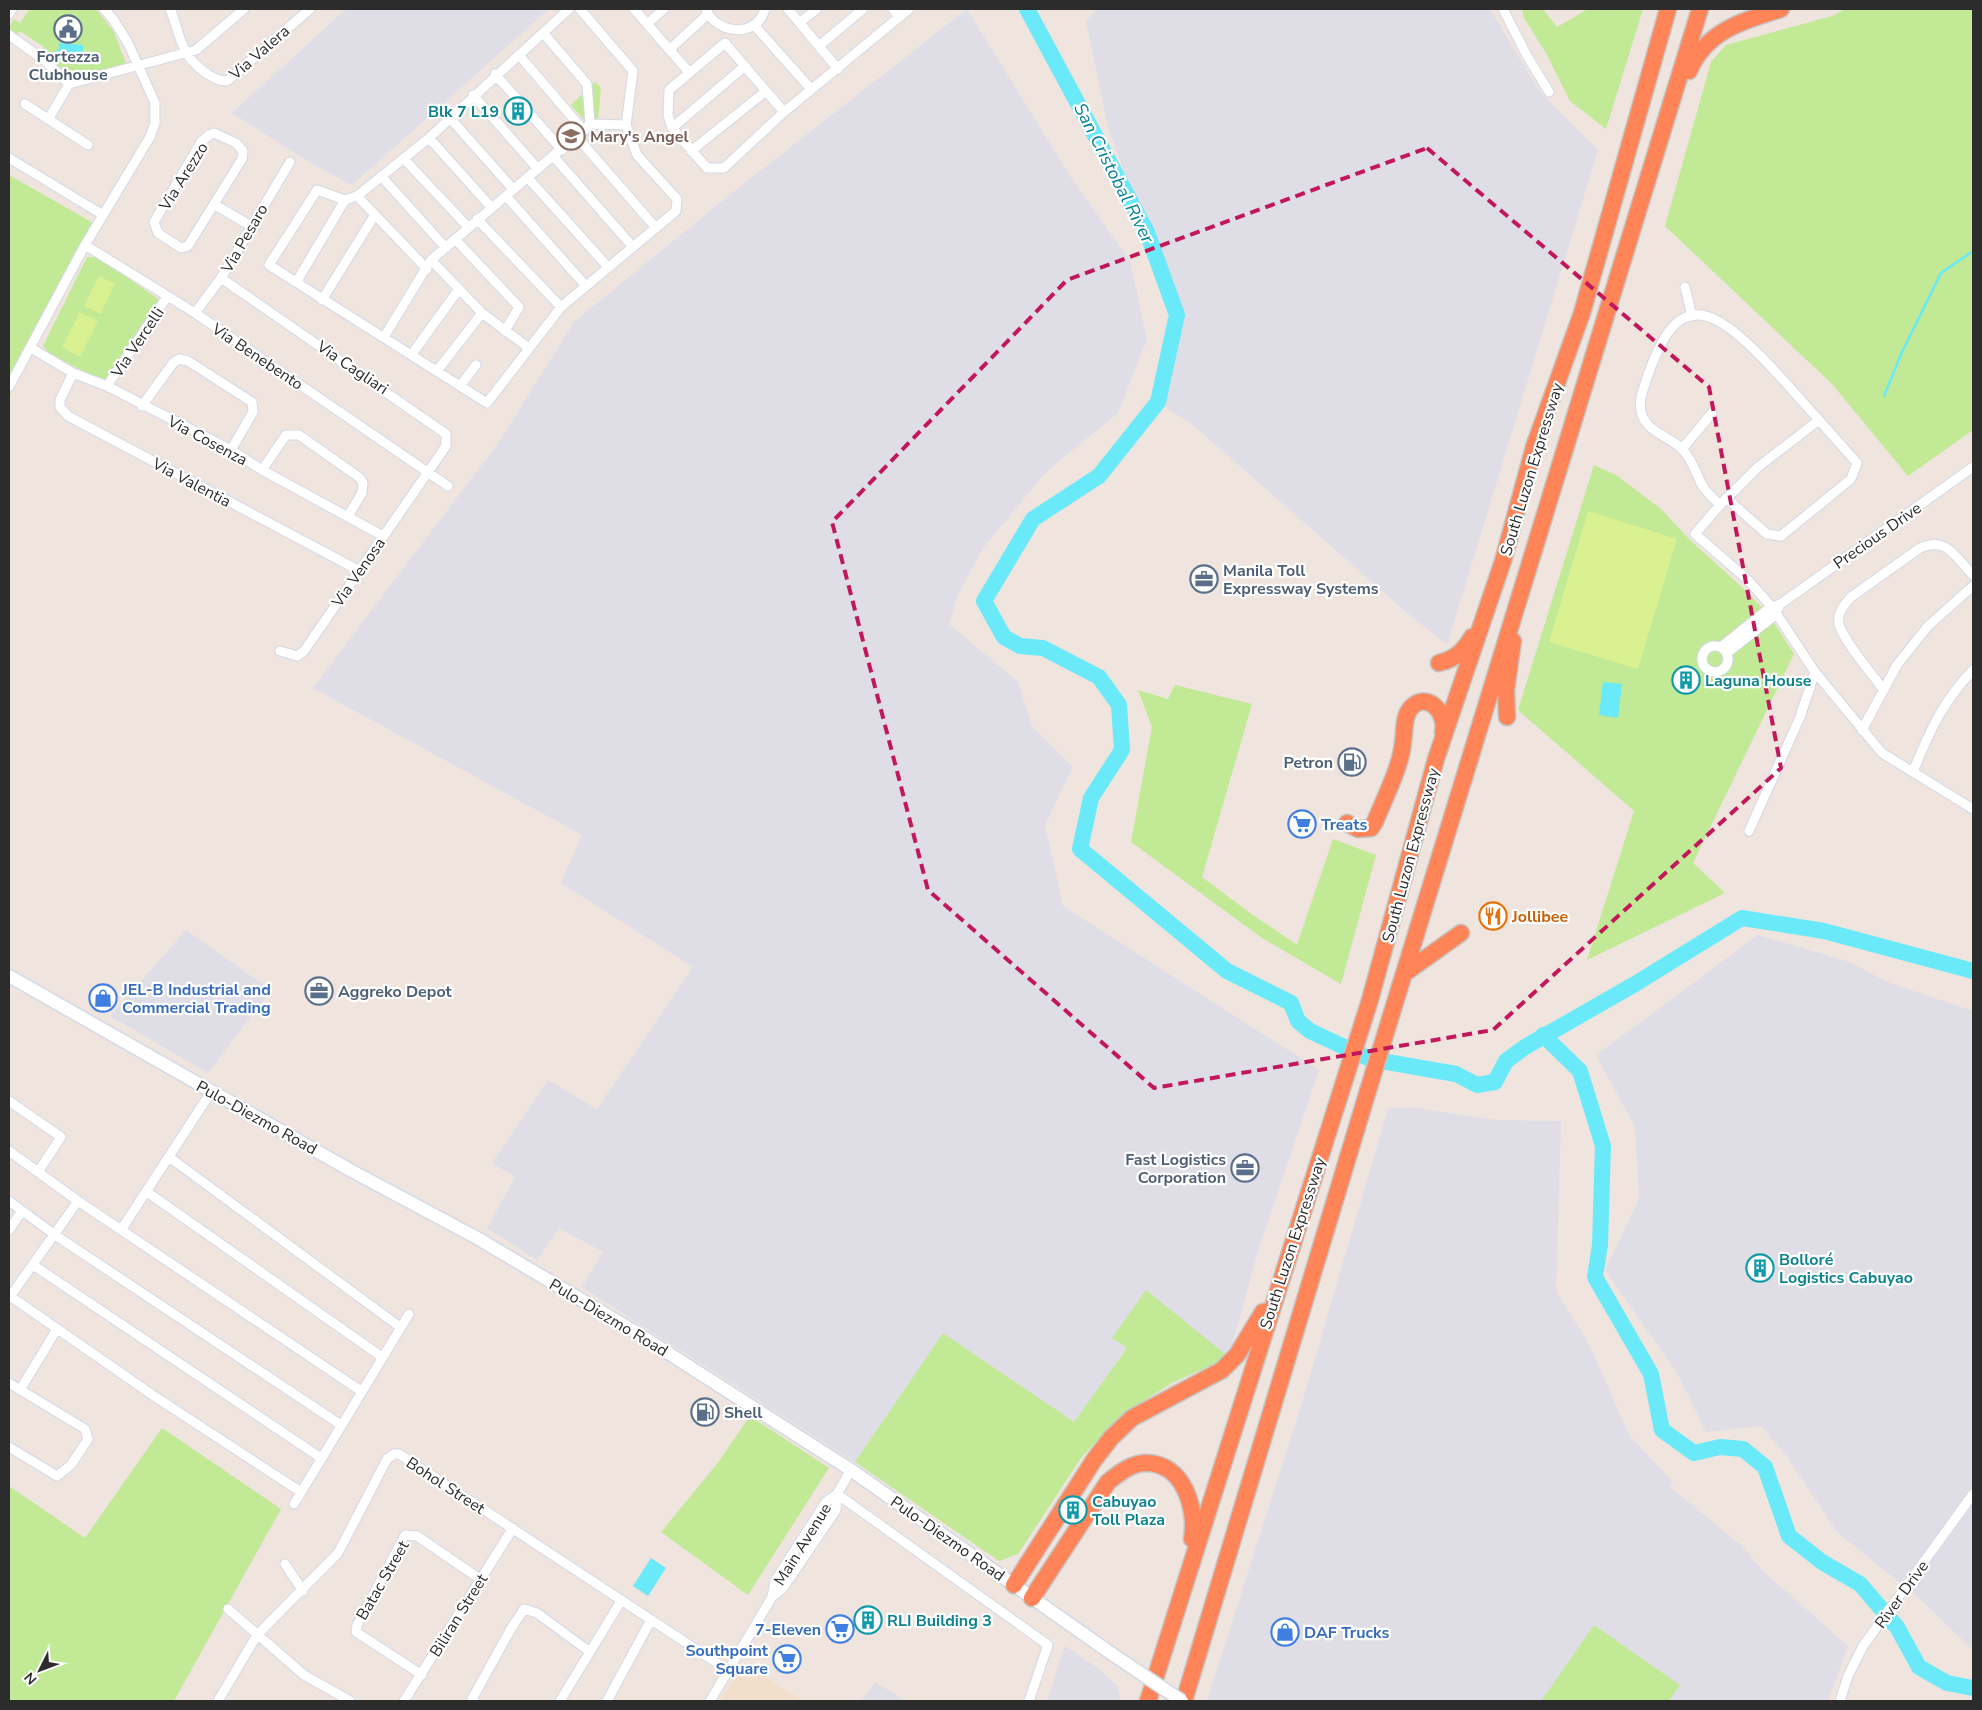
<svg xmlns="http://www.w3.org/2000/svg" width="1982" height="1710" viewBox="0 0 1982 1710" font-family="'Nunito Sans',sans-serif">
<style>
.industrial{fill:#dfdee7}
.education{fill:#f1dfcc}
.green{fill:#c1e996}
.pitch{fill:#d9f191}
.water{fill:#6aeaf8}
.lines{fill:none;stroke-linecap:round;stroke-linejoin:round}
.stream{stroke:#6aeaf8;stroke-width:2.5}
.river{stroke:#6aeaf8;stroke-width:16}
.minor-casing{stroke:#d3d9e6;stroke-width:11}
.secondary-casing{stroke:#d3d9e6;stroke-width:15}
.motorway-casing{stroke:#c4c4c4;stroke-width:19}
.minor{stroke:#fff;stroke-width:9}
.secondary{stroke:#fff;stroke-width:12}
.motorway{stroke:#ff8458;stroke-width:16}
.secondary-bridge-casing{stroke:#d3d9e6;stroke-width:15;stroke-linecap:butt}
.secondary-bridge{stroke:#fff;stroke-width:12}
.marked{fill:none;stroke:#c2185b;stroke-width:4;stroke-dasharray:10 6;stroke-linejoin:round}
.labels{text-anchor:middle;stroke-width:4.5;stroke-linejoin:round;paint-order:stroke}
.street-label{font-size:16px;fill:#2c2c2c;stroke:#fff}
.service-label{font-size:16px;font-weight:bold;fill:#4e5e75;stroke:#fff;text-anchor:start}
.culture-label{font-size:16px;font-weight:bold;fill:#0d838f;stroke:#fff;text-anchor:start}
.education-label{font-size:16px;font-weight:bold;fill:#785e54;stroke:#fff;text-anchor:start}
.shop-label{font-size:16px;font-weight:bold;fill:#366cbe;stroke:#fff;text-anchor:start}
.food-label{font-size:16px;font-weight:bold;fill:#c56008;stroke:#fff;text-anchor:start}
.water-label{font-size:18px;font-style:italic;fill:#04809a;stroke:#fff}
</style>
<rect width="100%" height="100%" fill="#efe4de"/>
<!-- industrial -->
<path class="industrial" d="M346,9H549L352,185L314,165L232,113Z
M967,9L1070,176L1130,261L1147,339L1118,413L1046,472L984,547L958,594L949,624L1018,682L1032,726L1073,767L1045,825L1063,906L1319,1070L1258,1251L1229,1357L1112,1338L1127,1347L1074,1423L943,1333L855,1462L582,1287L603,1252L559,1228L537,1260L487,1228L515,1177L492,1163L548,1080L597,1109L693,967L561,883L582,835L313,688L499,442L574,322L737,189Z
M1097,9H1490L1539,91L1598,150L1447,645L1412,617L1194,426L1158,402L1177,315L1108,127L1086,21Z
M186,930L271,990L208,1073L110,1016Z
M1758,935L1850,962L1887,982L1973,1011V1650L1918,1597L1838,1533L1785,1454L1761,1426L1706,1432L1677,1373L1605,1270L1639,1199L1635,1127L1596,1055Z
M1410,1107L1496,1120L1561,1121L1556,1292L1588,1342L1629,1435L1673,1482L1670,1487L1742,1546L1764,1572L1848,1646L1828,1701H1669L1680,1685L1594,1626L1541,1701H1207L1301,1406L1388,1109Z
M1065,1646L1098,1668L1117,1686L1121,1701H1047Z
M875,1682L906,1701H861Z"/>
<!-- education -->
<path class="education" d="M744,1664L804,1701H720Z"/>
<!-- green -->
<path class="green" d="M30,9H96L114,32L126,64L72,80L59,66L40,52L44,47L20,31L17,34L9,28L14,19L20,23Z
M1522,9H1543L1557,27L1588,9H1643L1606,129L1570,101L1546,53L1524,18Z
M1845,9H1973V430L1908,476L1832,384L1665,226L1711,62L1726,45L1832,16Z
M595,82L601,88L598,121L591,128L571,105Z
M9,175L95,224L9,397Z
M87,257H98L158,299V305L105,383L49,353L43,346Z
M1594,465L1616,475L1661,509L1691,541L1745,590L1763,609L1722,642L1732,654L1772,620L1794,654L1693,863L1725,893L1587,960L1634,811L1518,710Z
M1175,685L1252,704L1202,877L1250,913L1297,945L1333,839L1376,855L1341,984L1262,938L1131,842L1152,727L1138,690L1168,699Z
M1146,1290L1229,1357L1172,1383L1120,1416L1081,1458L1018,1554L999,1561L855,1462L943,1333L1074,1422L1127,1348L1112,1338Z
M750,1416L829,1468L748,1595L661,1532L717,1464Z
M162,1428L281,1509L174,1701H9V1486L85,1538Z
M1594,1625L1680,1685L1669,1701H1541Z"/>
<!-- pitch -->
<path class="pitch" d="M99,276L115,284L100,314L84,306Z
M80,312L98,321L80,357L62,347Z
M1588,511L1677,539L1638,669L1549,642Z"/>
<!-- water -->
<path class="water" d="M59,43L83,45V61L59,60V56L55,54V51L59,49Z
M1603,682L1622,684L1618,718L1599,715Z
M651,1558L666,1568L648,1596L633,1586Z"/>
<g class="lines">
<!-- stream -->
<path class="stream" d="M1884,396L1902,352L1941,273L1973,251"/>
<!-- river -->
<path class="river" d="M1027,9L1147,232L1177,315L1158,402L1099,476L1033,519L984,601L1004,637L1020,646L1043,648L1099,677L1119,705L1122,750L1091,798L1080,849L1227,971L1291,1003L1298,1021L1310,1031L1370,1059L1456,1074L1477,1085L1495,1082L1506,1061L1525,1047L1635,984L1742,918L1824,931L1973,971
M1543,1035L1580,1071L1603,1146L1600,1245L1595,1277L1651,1374L1662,1430L1694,1453L1720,1447L1743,1449L1765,1467L1789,1536L1822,1562L1860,1584L1897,1627L1919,1667L1947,1683L1973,1688"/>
<!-- minor casing -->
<g class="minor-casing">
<path id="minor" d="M170,9C176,22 178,37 185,50C191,63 213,82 227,81L310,9
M569,9L429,138L357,196L345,200L317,190L269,265L487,403L561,307L676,211L677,199L637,155L626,125L633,71L580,9
M634,9L689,72
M706,9C716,35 757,38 765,9
M788,9L838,69
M893,9L899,17
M1503,9L1526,54L1549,92
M9,14L12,9
M800,22L817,9
M647,24L664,9
M754,25L811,89
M544,34L587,84L590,124
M9,35L44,60L69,84
M819,46L863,9
M669,50L708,14
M519,55L584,131
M495,74L562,150
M473,95L538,169
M25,104L88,145
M784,112L725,43L669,90L668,115L672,128L707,168H724L784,112L909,9
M449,117L513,189
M49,118L69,84L196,50L244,9
M672,128L745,66
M214,133L236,143L243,151L242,159L188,246L181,248L158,233L154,222L201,142L209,135Z
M577,137L656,228
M429,138L492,208
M691,151L766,91
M554,157L633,247
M9,158L103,215
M404,159L468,227
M381,176L446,248
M528,178L608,267
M357,196L427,269
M506,196L586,286
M215,205L251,226
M477,219L561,307
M455,239L519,307L505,331
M85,245L195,313L448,486
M431,260L482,313L529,348
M221,278L446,434V446L304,651L297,656L280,651
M297,281L345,200
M1685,287L1692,316
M322,300L374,216
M195,313L221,278L290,162
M384,337L431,260L590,124L626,125
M31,348L73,373L107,386L231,450L262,470L383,536
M412,354L459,289
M437,371L482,313
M73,373L60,400V407L68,416L358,570
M107,386L167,297
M460,386L476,365
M9,387L85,245L150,137L155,123V103L128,43L113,19L104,9
M142,406L173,363L179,359L188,361L252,402L253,412L231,450
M1682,449L1712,413
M262,470L286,435H299L360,478L363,483L362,493L348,516
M1726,498L1767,534L1781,536L1851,479L1857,463L1819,420
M1720,505L1758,467L1819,420C1794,393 1747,335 1716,320C1676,299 1658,347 1648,375C1644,388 1637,401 1642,415C1648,432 1670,437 1682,449C1692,459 1696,473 1702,485C1706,492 1714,499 1720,505L1695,534L1747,579L1772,607L1815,672L1882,753L1973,809
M1702 659a13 13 0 1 1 26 0a13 13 0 1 1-26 0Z
M1721,647L1767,610L1782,603L1973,467
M1727,653L1774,616L1779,607
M1883,689C1873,675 1842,639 1839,624C1837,613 1844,605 1851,597L1920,548C1947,536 1955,557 1973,575
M1862,730L1897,665L1928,626L1973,586
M1913,772C1929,732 1943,701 1973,670
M1749,831L1800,717L1815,672
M9,1101L61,1137L38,1172
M9,1151L78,1201L361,1391
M169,1157L400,1327
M147,1192L382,1357
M9,1201L55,1235L341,1425
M9,1230L22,1211
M121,1230L211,1092
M33,1265L321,1458
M10,1296L154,1396L301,1492
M9,1298L78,1201
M9,1383L85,1429L88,1439L71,1465L57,1476L9,1447
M20,1390L57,1329
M837,1494L1048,1645L1029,1701
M294,1504L409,1314
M285,1564L303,1591
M772,1597L783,1588L836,1510L837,1494
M228,1609L304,1675L350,1701
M422,1675L356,1632L357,1625L405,1535L417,1536L480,1579
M218,1701L257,1635L338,1553L387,1459L394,1454H399L729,1671
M404,1701L513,1528
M474,1701L472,1699L512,1627L524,1609L537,1613L590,1652
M560,1701L621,1601
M607,1701L651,1620
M710,1701L772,1597L775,1581L826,1502L837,1494L851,1470
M1840,1701L1848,1676L1863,1646L1973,1494"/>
</g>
<!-- secondary casing -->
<g class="secondary-casing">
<path id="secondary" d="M9,976L350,1170L479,1239L637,1333L851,1470L1112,1654"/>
</g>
<!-- motorway casing -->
<g class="motorway-casing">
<path id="motorway" d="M1689,71C1706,31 1742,21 1781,9
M1439,663C1455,659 1464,651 1472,637
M1507,717L1506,690L1513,641
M1347,823L1358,829L1371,828L1375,822C1384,799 1401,767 1403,742C1405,731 1403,718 1410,709C1426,689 1448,713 1443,732
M1405,973L1461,933
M1014,1585L1094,1460L1111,1438L1132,1418L1222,1370L1237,1355L1263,1312
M1032,1598L1108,1482C1119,1473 1132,1463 1146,1463C1184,1463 1197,1509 1192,1539
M1148,1701L1370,1000L1436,759L1503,561L1534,447L1582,313L1668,9
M1184,1701L1367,1094L1700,9"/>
</g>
<!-- minor -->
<use href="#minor" class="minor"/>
<!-- secondary -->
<use href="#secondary" class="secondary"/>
<!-- motorway -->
<use href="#motorway" class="motorway"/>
<!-- secondary-bridge casing -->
<g class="secondary-bridge-casing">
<path id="secondary-bridge" d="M1112,1654L1182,1701"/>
</g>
<!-- secondary-bridge -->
<use href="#secondary-bridge" class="secondary-bridge"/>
</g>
<!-- marked area -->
<path class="marked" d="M1427,148L1709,387L1781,768L1493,1030L1154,1088L928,890L832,522L1067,280Z"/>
<!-- icons -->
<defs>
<g id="civic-ring" transform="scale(1.4375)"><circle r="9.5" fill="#fff" stroke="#5c6f8a" stroke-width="1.5"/><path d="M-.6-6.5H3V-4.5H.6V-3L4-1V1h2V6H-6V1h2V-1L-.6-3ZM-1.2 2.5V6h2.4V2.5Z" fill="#5c6f8a"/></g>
<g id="building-ring" transform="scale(1.4375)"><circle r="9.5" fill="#fff" stroke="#0f9aa8" stroke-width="1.5"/><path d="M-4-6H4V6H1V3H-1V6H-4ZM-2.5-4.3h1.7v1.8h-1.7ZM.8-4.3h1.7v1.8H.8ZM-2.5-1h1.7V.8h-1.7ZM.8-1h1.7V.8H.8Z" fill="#0f9aa8"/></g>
<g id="school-ring" transform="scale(1.4375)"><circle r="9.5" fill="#fff" stroke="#8d6e63" stroke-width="1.5"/><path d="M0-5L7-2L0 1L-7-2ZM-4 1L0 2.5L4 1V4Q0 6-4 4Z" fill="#8d6e63"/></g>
<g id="office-ring" transform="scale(1.4375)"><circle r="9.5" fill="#fff" stroke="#5c6f8a" stroke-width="1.5"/><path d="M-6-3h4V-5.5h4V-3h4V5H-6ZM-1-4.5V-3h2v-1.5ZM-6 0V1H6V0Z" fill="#5c6f8a"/></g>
<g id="fuel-ring" transform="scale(1.4375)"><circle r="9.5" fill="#fff" stroke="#5c6f8a" stroke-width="1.5"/><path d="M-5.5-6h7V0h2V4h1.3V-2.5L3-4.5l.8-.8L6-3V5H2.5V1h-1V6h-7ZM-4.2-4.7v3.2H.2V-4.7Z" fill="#5c6f8a"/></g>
<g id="supermarket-ring" transform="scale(1.4375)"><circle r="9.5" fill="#fff" stroke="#3f7fe0" stroke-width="1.5"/><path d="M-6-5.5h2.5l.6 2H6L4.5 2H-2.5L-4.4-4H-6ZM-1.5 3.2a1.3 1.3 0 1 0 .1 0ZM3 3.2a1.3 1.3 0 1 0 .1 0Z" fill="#3f7fe0"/></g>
<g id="restaurant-ring" transform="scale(1.4375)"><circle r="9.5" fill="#fff" stroke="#e8710a" stroke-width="1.5"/><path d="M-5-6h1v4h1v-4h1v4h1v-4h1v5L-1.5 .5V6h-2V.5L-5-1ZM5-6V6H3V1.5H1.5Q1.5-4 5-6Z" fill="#e8710a"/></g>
<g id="shop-ring" transform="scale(1.4375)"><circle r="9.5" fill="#fff" stroke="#3f7fe0" stroke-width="1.5"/><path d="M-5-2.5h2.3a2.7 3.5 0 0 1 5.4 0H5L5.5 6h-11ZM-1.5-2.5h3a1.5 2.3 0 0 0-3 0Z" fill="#3f7fe0"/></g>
</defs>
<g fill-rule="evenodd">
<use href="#civic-ring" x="68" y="29"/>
<use href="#building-ring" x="518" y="111"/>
<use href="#school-ring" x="571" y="136"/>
<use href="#office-ring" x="1204" y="579"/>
<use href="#building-ring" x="1686" y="680"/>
<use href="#fuel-ring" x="1352" y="762"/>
<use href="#supermarket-ring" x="1302" y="824"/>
<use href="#restaurant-ring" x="1493" y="916"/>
<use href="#office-ring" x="319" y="991"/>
<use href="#shop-ring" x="103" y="998"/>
<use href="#office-ring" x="1245" y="1168"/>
<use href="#building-ring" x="1760" y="1268"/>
<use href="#fuel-ring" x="705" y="1412"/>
<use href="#building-ring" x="1073" y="1510"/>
<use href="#building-ring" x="868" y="1620"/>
<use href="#supermarket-ring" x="840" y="1629"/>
<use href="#shop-ring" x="1285" y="1632"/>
<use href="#supermarket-ring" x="787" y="1659"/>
</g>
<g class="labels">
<!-- street labels -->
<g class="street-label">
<text transform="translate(259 52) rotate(-41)" y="6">Via Valera</text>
<text transform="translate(183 176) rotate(-58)" y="6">Via Arezzo</text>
<text transform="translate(244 238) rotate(-60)" y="6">Via Pesaro</text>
<text transform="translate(137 342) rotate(-56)" y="6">Via Vercelli</text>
<text transform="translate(258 356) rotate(34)" y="6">Via Benebento</text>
<text transform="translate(353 367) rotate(34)" y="6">Via Cagliari</text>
<text transform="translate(208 440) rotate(28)" y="6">Via Cosenza</text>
<text transform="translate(1531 469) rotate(-73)" y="6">South Luzon Expressway</text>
<text transform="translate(192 482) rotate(28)" y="6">Via Valentia</text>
<text transform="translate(1877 535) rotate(-35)" y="6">Precious Drive</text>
<text transform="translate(358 572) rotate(-55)" y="6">Via Venosa</text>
<text transform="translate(1410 855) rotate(-75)" y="6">South Luzon Expressway</text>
<text transform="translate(257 1117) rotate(29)" y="6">Pulo-Diezmo Road</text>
<text transform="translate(1292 1243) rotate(-72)" y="6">South Luzon Expressway</text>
<text transform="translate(609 1317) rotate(31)" y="6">Pulo-Diezmo Road</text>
<text transform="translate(446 1485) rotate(33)" y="6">Bohol Street</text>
<text transform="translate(948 1538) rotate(35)" y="6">Pulo-Diezmo Road</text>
<text transform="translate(802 1544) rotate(-58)" y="6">Main Avenue</text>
<text transform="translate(382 1580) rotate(-60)" y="6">Batac Street</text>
<text transform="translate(1901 1594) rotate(-54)" y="6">River Drive</text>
<text transform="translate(458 1615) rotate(-58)" y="6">Biliran Street</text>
</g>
<!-- service labels -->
<g class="service-label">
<text x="68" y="62" text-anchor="middle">Fortezza<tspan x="68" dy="18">Clubhouse</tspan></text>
<text x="1223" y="576">Manila Toll<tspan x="1223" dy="18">Expressway Systems</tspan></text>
<text x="1333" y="768" text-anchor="end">Petron</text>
<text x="338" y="997">Aggreko Depot</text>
<text x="1226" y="1165" text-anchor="end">Fast Logistics<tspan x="1226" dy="18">Corporation</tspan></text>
<text x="724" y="1418">Shell</text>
</g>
<!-- culture labels -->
<g class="culture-label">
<text x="499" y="117" text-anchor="end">Blk 7 L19</text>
<text x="1705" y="686">Laguna House</text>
<text x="1779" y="1265">Bolloré<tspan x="1779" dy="18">Logistics Cabuyao</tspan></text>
<text x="1092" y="1507">Cabuyao<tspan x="1092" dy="18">Toll Plaza</tspan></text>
<text x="887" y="1626">RLI Building 3</text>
</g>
<!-- education labels -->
<g class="education-label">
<text x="590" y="142">Mary's Angel</text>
</g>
<!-- shop labels -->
<g class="shop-label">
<text x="1321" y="830">Treats</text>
<text x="122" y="995">JEL-B Industrial and<tspan x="122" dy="18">Commercial Trading</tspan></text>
<text x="821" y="1635" text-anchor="end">7-Eleven</text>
<text x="1304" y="1638">DAF Trucks</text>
<text x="768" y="1656" text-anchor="end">Southpoint<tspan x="768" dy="18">Square</tspan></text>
</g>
<!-- food labels -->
<g class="food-label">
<text x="1512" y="922">Jollibee</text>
</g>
<!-- water labels -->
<g class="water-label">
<text transform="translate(1114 173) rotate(63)" y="6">San Cristobal River</text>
</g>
</g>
<!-- border -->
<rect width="1982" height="1710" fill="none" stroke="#2c2c2c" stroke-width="20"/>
<!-- north arrow -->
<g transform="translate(40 1670) rotate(228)" stroke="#ffffff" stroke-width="4" paint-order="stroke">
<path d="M0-4L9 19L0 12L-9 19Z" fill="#2c2c2c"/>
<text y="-8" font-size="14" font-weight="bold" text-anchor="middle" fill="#2c2c2c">N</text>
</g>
</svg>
